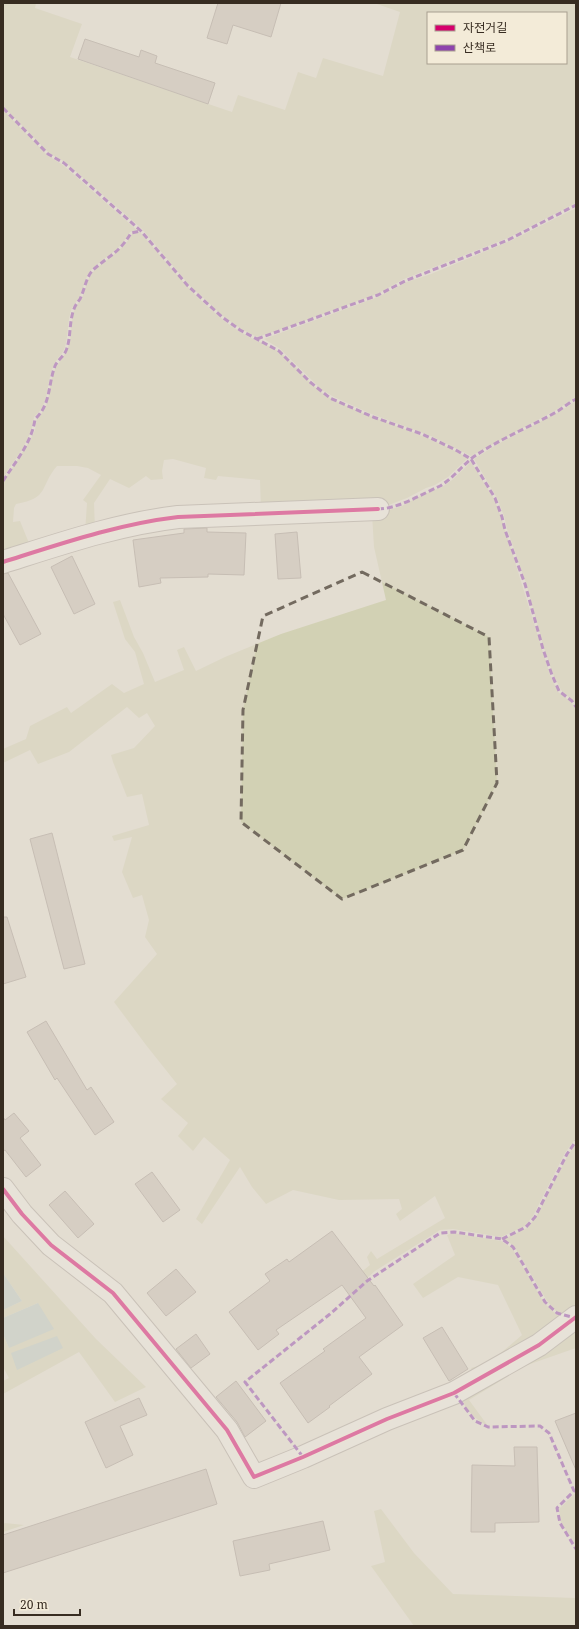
<svg xmlns="http://www.w3.org/2000/svg" width="579" height="1629" viewBox="0 0 579 1629" font-family="'Noto Serif','Noto Sans KR',serif">
<style>
.green{fill:#d2d1b4;fill-rule:evenodd}
.water{fill:#bac8c0}
.building{fill:#c6bcb2;stroke:#a39990}
.lines{fill:none;stroke-linecap:round;stroke-linejoin:round}
.street-casing{stroke:#a9a299;stroke-width:24}
.street{stroke:#ece8e1;stroke-width:22}
.quiet{stroke:#8e44ad;stroke-width:3;stroke-dasharray:6 3;stroke-linecap:butt}
.cycleway-casing{stroke:#f3ebd8;stroke-width:6}
.cycleway{stroke:#d6006c;stroke-width:4}
.marked{fill:none;stroke:#736a5f;stroke-width:3;stroke-dasharray:8 5;stroke-linejoin:round}
</style>
<rect width="100%" height="100%" fill="#e3ddd1"/>
<!-- green -->
<path class="green" d="M3,3H36L35,8L82,24L70,57L232,112L238,95L285,110L298,72L316,78L323,58L383,76L400,12L374,3H576V203L508,238L404,279L377,294L285,328L257,337L241,329L223,316L189,285L142,229L65,162L49,153L3,106ZM428,13H566V63H428Z
M3,110L47,155L63,165L137,230L130,232C119,251 109,254 93,268C85,275 84,288 79,298C77,301 74,304 72,308C67,320 69,334 65,347C63,354 57,358 54,365C45,384 51,403 34,417C31,441 15,459 3,478Z
M576,208V397L556,410L471,456L431,436L369,413L334,397L322,390L279,348L264,339L378,297L407,282L431,274L510,241Z
M140,232C166,262 190,293 221,318C232,327 244,335 257,341C264,344 272,347 278,351C298,365 310,388 332,399C377,422 426,433 468,458L448,477L435,485L426,488L407,498L386,506L261,510L260,480L218,476L216,480L204,478L206,468L173,459L164,460L162,471L163,479L151,480L146,476L129,488L110,479L94,503L95,530L85,533L87,503L83,500L101,475L88,468L77,466H57C39,487 50,498 16,504L14,508L13,522L20,521L31,548L3,559V482L29,442L35,430L37,418C51,408 48,389 53,374C56,364 65,357 68,347C73,335 70,320 75,308C77,304 80,301 82,298C86,289 87,277 95,270C108,257 122,252 132,234Z
M576,401V704L561,690L553,674L544,648L526,583L507,529L504,516L497,498L474,459L496,445L559,412Z
M471,462L494,499L501,517L550,675L558,692L571,702L576,710V1138L565,1153L533,1216L525,1226L501,1237L453,1229L440,1230L375,1271L355,1289L348,1283L370,1265L367,1257L371,1251L377,1259L445,1218L435,1196L400,1221L396,1214L402,1209L399,1199L339,1200L293,1190L266,1204L252,1187L240,1167L202,1224L196,1219L230,1160L204,1137L193,1151L178,1136L188,1123L161,1099L177,1084L146,1045L114,1002L157,954L145,937L149,920L142,895L133,898L122,872L132,837L114,841L112,836L149,825L142,794L127,797L113,762L111,755L134,748L155,726L147,713L139,718L127,707L69,752L38,764L30,750L3,763V749L26,739L30,726L67,707L71,713L112,684L124,693L144,684L135,652L125,639L113,602L120,600L134,637L143,653L155,682L184,670L177,650L184,647L196,671L225,657L281,634L386,600L374,547L372,514L389,510L402,506L422,495L442,487L452,480Z
M576,1144V1309L568,1314L557,1312L547,1301L514,1246L504,1239L527,1228L536,1217L568,1155Z
M453,1233L501,1241L512,1248L544,1303L556,1314L565,1317L476,1376L471,1368L489,1363L522,1335L498,1285L458,1277L423,1298L413,1284L455,1255L447,1235Z
M3,1236L96,1339L146,1387L115,1402L79,1352L3,1394V1381L9,1378L3,1367V1334L9,1348L38,1303L3,1318V1310L22,1301L3,1273Z
M576,1325V1348L513,1370L507,1377L469,1400L488,1426C478,1421 464,1410 462,1398Z
M576,1492V1546L561,1522L559,1509Z
M381,1509L414,1553L453,1594L576,1598V1626H414L371,1566L385,1562L374,1511Z
M5,1523L24,1525L3,1532V1524Z"/>
<!-- water -->
<path class="water" d="M3,1273L22,1301L3,1310Z
M38,1303L54,1329L9,1348L3,1334V1318Z
M57,1336L63,1348L17,1370L11,1353Z"/>
<!-- building -->
<path class="building" d="M218,3H281L271,37L233,25L227,44L207,38Z
M85,39L139,57L141,50L157,56L155,63L215,83L208,104L78,59Z
M207,528V532L246,533L244,575L208,574V577L160,578L161,583L139,587L133,540L184,533V529Z
M297,532L301,578L278,579L275,534Z
M72,556L95,604L74,614L51,567Z
M8,573L41,634L20,645L3,614V574Z
M52,833L85,964L64,969L30,839Z
M3,917H7L26,977L3,984Z
M46,1021L87,1090L91,1087L114,1122L95,1135L57,1078L55,1080L27,1032Z
M14,1113L29,1131L20,1138L41,1165L26,1177L5,1150L3,1151V1117L5,1120Z
M152,1172L180,1210L163,1222L135,1184Z
M65,1191L94,1224L78,1238L49,1205Z
M332,1231L374,1286L375,1285L403,1325L359,1357L372,1374L329,1406L330,1407L308,1423L280,1383L325,1351L323,1349L366,1318L342,1285L276,1330L279,1334L258,1350L229,1312L270,1281L265,1274L287,1259L289,1262Z
M176,1269L196,1292L166,1316L147,1293Z
M442,1327L468,1369L449,1381L423,1338Z
M196,1334L210,1354L191,1368L176,1349Z
M236,1381L266,1421L245,1437L237,1422L216,1397Z
M139,1398L147,1415L120,1426L133,1455L106,1468L85,1422Z
M576,1413V1470L555,1421Z
M514,1447H537L539,1522L495,1523V1532H471L472,1465L515,1466Z
M206,1469L217,1504L3,1573V1535Z
M323,1521L330,1550L269,1564L270,1570L240,1576L233,1541Z"/>
<g class="lines">
<!-- street casing -->
<g class="street-casing">
<path id="street" d="M3,562C60,544 118,524 178,517L378,509
M3,1189L22,1214L51,1245L113,1293L227,1430L254,1477L303,1457L387,1419L454,1393L539,1345L576,1317"/>
</g>
<!-- street -->
<use href="#street" class="street"/>
<!-- quiet -->
<path class="quiet" d="M3,108L48,154L64,163L141,231L188,286L222,317L240,330L279,351L310,382L330,398L373,417L422,434L454,449L471,459L495,498L502,517L505,530L525,584L543,649L552,675L559,691L572,701L576,707
M257,339L378,295L405,281L508,240L576,205
M3,481C16,461 32,442 35,419C51,405 48,384 55,366C58,359 65,356 67,348C71,336 69,322 74,309C75,305 78,302 80,299C85,289 86,276 94,269C110,255 120,252 131,233L141,231
M378,509C398,509 422,494 440,486C453,478 461,467 472,458C499,439 530,427 558,411C564,407 570,402 576,399
M502,1239L526,1227L535,1217L567,1154L576,1141
M454,1393L475,1421L488,1427L540,1426L549,1433L574,1491L557,1508L560,1523L576,1549
M303,1457L245,1382L330,1314L367,1281L440,1233L454,1232L502,1239L513,1247L545,1302L557,1313L575,1318"/>
<!-- cycleway casing -->
<g class="cycleway-casing">
<path id="cycleway" d="M3,562C60,544 118,524 178,517L378,509
M3,1189L22,1214L51,1245L113,1293L227,1430L254,1477L303,1457L387,1419L454,1393L539,1345L576,1317"/>
</g>
<!-- cycleway -->
<use href="#cycleway" class="cycleway"/>
</g>
<!-- marked area -->
<path d="M0 0H579V1629H0ZM362,572L489,637L497,783L463,850L342,899L241,822L243,710L263,616Z" fill="#e3ddd1" fill-opacity=".55" fill-rule="evenodd"/>
<path class="marked" d="M362,572L489,637L497,783L463,850L342,899L241,822L243,710L263,616Z"/>
<!-- border -->
<rect width="579" height="1629" fill="none" stroke="#372c21" stroke-width="8"/>
<!-- legend -->
<rect x="427" y="12" width="140" height="52" fill="#f3ebd8" stroke="#a89f8f"/>
<rect x="435" y="25" width="20" height="6" fill="#d6006c" stroke="#a89f8f"/>
<text x="463" y="32" font-size="12" fill="#372c21">자전거길</text>
<rect x="435" y="45" width="20" height="6" fill="#8e44ad" stroke="#a89f8f"/>
<text x="463" y="52" font-size="12" fill="#372c21">산책로</text>
<!-- scale -->
<path d="M14 1609v6h66v-6" fill="none" stroke="#372c21" stroke-width="2"/>
<text x="20" y="1609" font-size="12" fill="#372c21" stroke="#f3ebd8" stroke-width="3" paint-order="stroke">20 m</text>
</svg>
